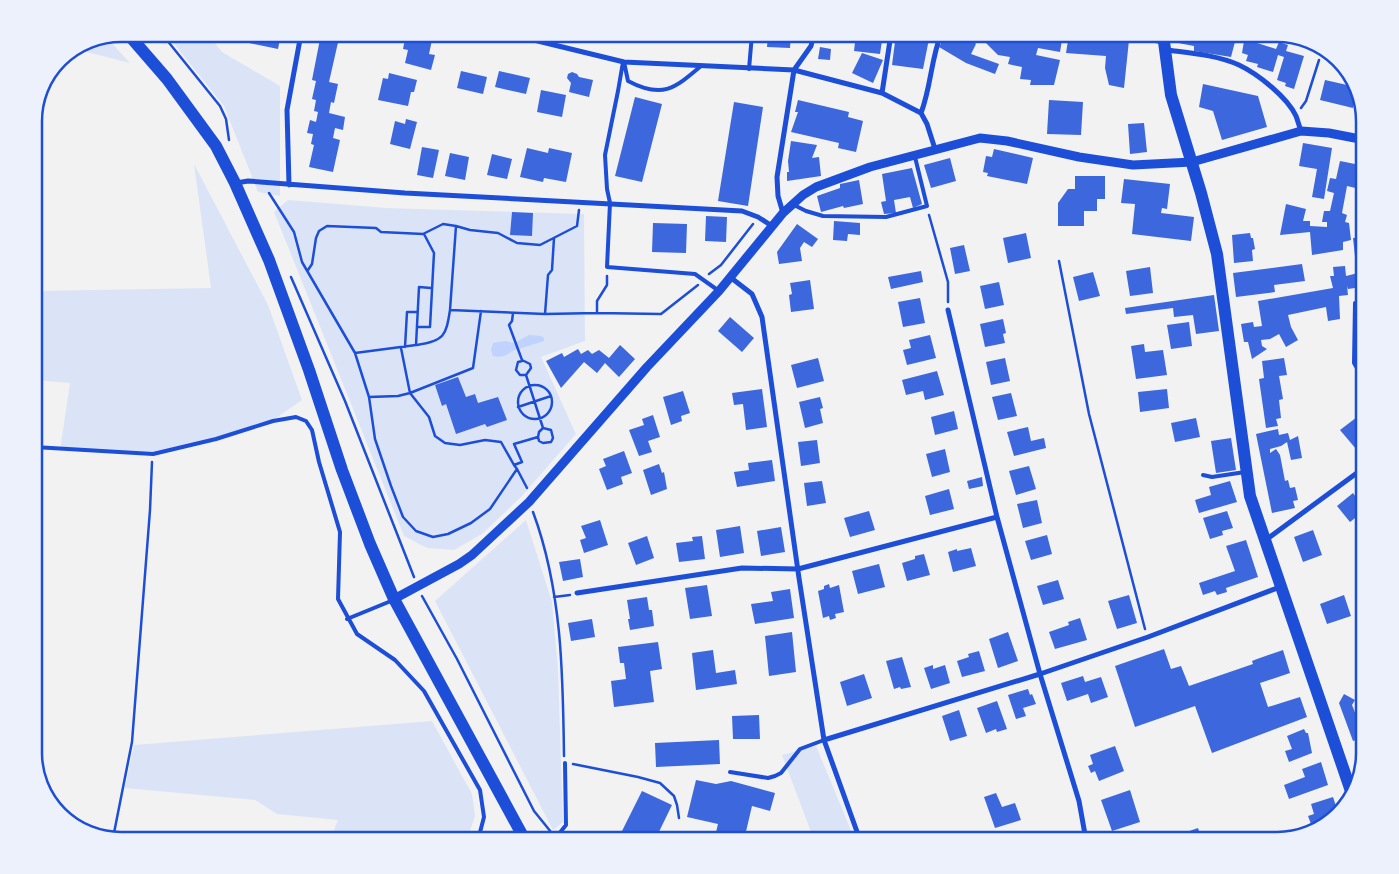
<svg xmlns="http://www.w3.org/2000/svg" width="1399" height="874" viewBox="0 0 1399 874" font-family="'Noto Sans',sans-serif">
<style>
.green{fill:#dbe4f7}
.water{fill:#bfd3fe}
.building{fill:#3d67dc}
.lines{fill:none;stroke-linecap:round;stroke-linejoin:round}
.path{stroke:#1d4ed8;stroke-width:2.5}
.service{stroke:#1d4ed8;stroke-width:4}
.minor{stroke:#1d4ed8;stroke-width:5}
.tertiary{stroke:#1d4ed8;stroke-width:9}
.primary{stroke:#1d4ed8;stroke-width:12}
.rim{fill:none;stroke:#1d4ed8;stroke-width:2.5}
</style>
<rect width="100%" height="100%" fill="#f2f2f2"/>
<!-- green -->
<path class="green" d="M166,34H208L222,52L280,86V196L258,192L224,106Z
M106,37L130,63L75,49L88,40Z
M194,164L268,305L302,400L272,421L213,438L152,454L60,450L70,383L34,380V291L211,288Z
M288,200L387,208L584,214L585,341L541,357L576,434L520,498L482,534L454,550L427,548L404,536L274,212Z
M526,520L552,602L558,670L563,822L553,830L435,601Z
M432,721L472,794L475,816L467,840H330L338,820L277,814L255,800L125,788L134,745Z
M816,746L855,840H814L782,755Z"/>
<!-- water -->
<path class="water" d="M529,335L541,336L544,338V341L512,351C507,356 500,358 493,356L491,350L493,343L505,341L514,343Z"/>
<!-- building -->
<path class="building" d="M251,34H281L278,49L249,43Z
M321,34H346L345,40L339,38L329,82L338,84L334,103L331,102L329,113L345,117L343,130L335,128L333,138L340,140L333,172L309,167L314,145L311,144L313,134L307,133L310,120L316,122L318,112L314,111L316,100L312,99L316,81L312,80Z
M406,34L432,40L429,54L435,55L431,70L405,63L408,50L403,49Z
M768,34H791L790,48L767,47Z
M856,34H883L880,54L854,51Z
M896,34H933L928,44L923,69L892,65Z
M946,34H959L967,38L968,34H1063L1060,52L1038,48L1036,55L1060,60L1054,85H1030L1031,80L1020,79L1022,67L1008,64L1010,57L998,55L985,42V40L977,38L975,43L976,44L971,54L999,64L995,74L966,63L939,47Z
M1069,34H1097L1129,40L1124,88L1109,85L1105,68L1106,56L1066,53Z
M1178,34H1256L1254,42L1276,49L1279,42L1288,45L1286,51L1304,56L1294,89L1285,86L1286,83L1277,80L1284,57L1278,55L1273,72L1257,67L1258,64L1246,61L1248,55L1242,53L1244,41L1239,40V38H1236L1231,57L1194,51V46L1178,43Z
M820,47L831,49L830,60L818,59Z
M862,53L883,60L873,83L852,73Z
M461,71L487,77L483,94L457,88Z
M499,71L530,78L526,94L495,87Z
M572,72L577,74L579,77L593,80L589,97L569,92L571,83L567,78L568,74Z
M389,73L417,80L414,92H411L408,106L378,100L383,78L388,79Z
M1325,80L1356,87L1353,108L1320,100Z
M1203,84L1258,96L1267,127L1222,140L1213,111L1199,107Z
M541,90L566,95L562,117L537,112Z
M635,97L662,104L642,182L615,176Z
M798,100L849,112L848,117L863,121L856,152L838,148L839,143L791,132L798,112H795Z
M1049,100L1083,102L1081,135L1047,134Z
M734,102L763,107L748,206L718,201Z
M406,119L417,122L410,149L390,144L395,121L405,124Z
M1144,123L1147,152L1130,154L1128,124Z
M791,141L817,145L812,158L819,157L821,176L787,181V172H789L788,161Z
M1303,143L1332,148L1324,199L1312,197L1317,169L1299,166Z
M422,147L439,150L433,178L417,175Z
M527,148L548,153L549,148L572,153L566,182L544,178L543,182L520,177Z
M994,149L1033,158L1027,184L987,176L988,173L983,172L986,156L992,157Z
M450,153L469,157L465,180L445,176Z
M492,154L512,159L507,179L487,175Z
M950,158L956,181L931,188L924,165Z
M1340,161L1365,166V196L1359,195L1360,189L1347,186L1342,213L1347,215L1345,222L1349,223L1351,240L1343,242V250L1312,255L1310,232L1280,235L1286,204L1306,209L1303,221H1310V226L1327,227V222H1322L1324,211H1330L1334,193L1327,191L1330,178L1336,179Z
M912,168L922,204L913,208L910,197L894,200L896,213L884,214L881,202L886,201L882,174Z
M1075,176H1105V199H1097V211H1084V226H1058V203L1068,189H1075Z
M1124,179L1170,184L1167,209L1162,208L1161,213L1194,217L1191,241L1132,234L1135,204L1121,203Z
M859,180L863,204L844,208L843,206L821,212L817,196L840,188V184Z
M512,212L533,213L532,236L510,235Z
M706,216L727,217L726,242L705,241Z
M834,221L860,223V235L848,234L847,241L833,240Z
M653,223L687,224L686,253L652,252Z
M797,224L818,239L812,247L804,242L800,248L802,261L779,264L777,252Z
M1026,233L1031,258L1008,263L1003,238Z
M1250,233L1251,238H1253L1255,249L1252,250L1253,261L1234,263L1232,235Z
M1365,237V265L1356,266L1353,238Z
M964,245L970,271L955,274L950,248Z
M1302,264L1305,281L1274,285L1275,292L1236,297L1233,273Z
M1345,266L1346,276L1358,273L1360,281L1355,282V288L1348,289L1347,286L1348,295L1339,296L1340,319L1328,321L1326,307L1288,315L1291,327L1298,340L1286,347L1279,334L1270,339L1261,340L1262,346L1267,349L1252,359L1248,342H1244L1241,324L1253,322L1254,327L1262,326L1258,301L1333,288L1330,276H1334L1333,267Z
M1150,267L1153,293L1130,296L1126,271Z
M921,271L923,282L891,289L888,277Z
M1093,272L1100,296L1079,301L1073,277Z
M810,280L814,309L791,312L789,295L792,294L790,283Z
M999,282L1004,305L985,309L980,286Z
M1214,295L1219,331L1196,334L1193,315L1174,317L1173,308L1126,314L1125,308Z
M920,298L925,323L903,327L898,302Z
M730,317L754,338L742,352L718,331Z
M1003,319L1006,333L1003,334L1005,343L985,347L980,324Z
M1189,322L1192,346L1171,349L1167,325Z
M930,335L936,358L907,365L903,350L911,348L909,340Z
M1144,344L1145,352L1163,350L1167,375L1136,379L1131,346Z
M620,345L635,359L619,377L605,363L597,373L584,362L561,388L546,361L562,353L564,357L578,349L581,354L588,350L592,354L599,350L609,358Z
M818,358L824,381L797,388L791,365Z
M1005,358L1010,381L991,385L986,362Z
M1284,358L1287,375L1279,376L1283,399L1279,400L1281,418L1276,419L1278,426L1266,428L1259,379L1264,378L1262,361Z
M937,371L944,395L925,400L923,391L906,395L902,380Z
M458,377L466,397L475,394L478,403L498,397L507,420L487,427L485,424L456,434L446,404L442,406L435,385Z
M762,389L767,427L746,430L743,404L734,405L732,393Z
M1167,389L1169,408L1140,412L1138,392Z
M683,391L690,413L681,416L682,421L671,425L663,397Z
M1011,393L1017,416L998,420L992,397Z
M820,397L823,408L820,409L823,423L805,428L799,402Z
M34,408H39L37,432L34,431Z
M954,411L958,429L935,435L931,417Z
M1361,414L1365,420V442L1356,449L1340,430Z
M653,415L660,437L648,441L652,452L639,456L629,430L644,425L642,419Z
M1196,418L1200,437L1175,442L1171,423Z
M1028,427L1031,441L1044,438L1046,448L1014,456L1007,432Z
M1278,429L1279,435L1288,433L1290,440L1298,436L1302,458L1291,460L1287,442L1281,446L1270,449V453L1276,449L1280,455L1285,481L1288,480L1290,488L1295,487L1298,500L1293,501L1295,508L1272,513L1256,434Z
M1231,438L1236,470L1216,473L1211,441Z
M817,440L820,463L801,466L798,442Z
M945,449L950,472L932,477L926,454Z
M624,451L632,473L621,477L623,484L607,490L599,469L606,466L603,459Z
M772,460L775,481L737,487L734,472L749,470L748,463Z
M659,464L662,473L664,472L667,489L651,495L643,470Z
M1029,466L1036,489L1016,495L1009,471Z
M982,477L983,486L969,489L967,481Z
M822,481L826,503L807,506L804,483Z
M1230,481L1237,502L1199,513L1195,500L1211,495L1209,487Z
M949,489L954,509L930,515L925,496Z
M1353,493L1365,510L1350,522L1337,506Z
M1037,500L1042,523L1023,528L1017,504Z
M869,511L875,530L850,537L844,518Z
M1227,511L1233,528L1222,531L1223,535L1210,539L1203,518Z
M600,520L608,545L584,553L580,540L586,538L581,526Z
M740,526L744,553L720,557L716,530Z
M781,527L785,552L761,556L757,531Z
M1313,530L1322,555L1303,562L1294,537Z
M1047,535L1052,554L1031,560L1025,541Z
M647,536L654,558L636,565L628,543Z
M702,536L705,559L679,562L676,543L693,541L692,537Z
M1246,540L1258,577L1226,588L1227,592L1217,595L1215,591L1203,595L1199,583L1235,571L1226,546Z
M971,548L976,566L953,572L948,552L957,549V551Z
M924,554L930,575L907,581L902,563L915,559V556Z
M580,559L583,577L563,581L559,562Z
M879,564L885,587L858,594L852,571Z
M1058,580L1064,599L1043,605L1037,586Z
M829,584L830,588L839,585L844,612L835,614L836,618L830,620L829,616L823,618L818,591L824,589V586Z
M707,585L712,616L690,619L685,588Z
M790,589L794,618L755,624L751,604L773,601L771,592Z
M1129,595L1137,623L1117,629L1108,601Z
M1344,595L1351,616L1327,624L1320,604Z
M647,597L649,610H652L654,626L630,630L628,619H630L627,600Z
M1080,618L1087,640L1055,649L1049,632L1069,625L1068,622Z
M592,619L595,637L571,641L568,623Z
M792,632L796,672L769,676L765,636Z
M1008,632L1018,661L998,668L989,639Z
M658,642L662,669L650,671L654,702L614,707L611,681L626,679L624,663H620L618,647Z
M1164,649L1171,669L1181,666L1189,686L1253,664L1252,661L1257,659L1283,650L1290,673L1260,683L1268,707L1300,697L1307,717L1212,753L1195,706L1135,727L1115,666Z
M713,650L716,673L735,670L737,684L696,690L692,653Z
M979,651L985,671L962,677L957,661L969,657L968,654Z
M902,657L911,687L901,689L900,687L894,689L886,661Z
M933,665V669L945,665L950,683L931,689L924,668Z
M864,674L872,698L847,706L840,682Z
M1083,676L1085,682L1101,677L1108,697L1091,703L1088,694L1067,701L1061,683Z
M1028,689L1030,695L1032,694L1036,704L1023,708L1026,716L1016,719L1008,695Z
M1344,694L1355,700L1352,705L1365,737L1353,741L1339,703Z
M997,701L1007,729L997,732L996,729L986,733L977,708Z
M959,710L967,736L950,741L942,716Z
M759,715L760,739H733L732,716Z
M1304,729L1306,733H1308L1312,753L1289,762L1285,751L1292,749L1287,736Z
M719,740L720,764L656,767L655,743Z
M1115,746L1124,771L1099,781L1095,771L1091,773L1088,766L1093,764L1090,755Z
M1321,762L1328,785L1289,799L1284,785L1305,777L1302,769Z
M696,780L716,784L731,781L775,793L770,811L752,806L744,840H732L715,836L718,824L687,817Z
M1130,790L1140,822L1112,831L1101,800Z
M642,791L672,805L655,840H641L622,831Z
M996,793L1002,807L1015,803L1021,820L995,828L984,797Z
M1333,797L1338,812L1333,817L1311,824L1308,816L1314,814L1311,804Z
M1198,828L1202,840H1167L1166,839Z"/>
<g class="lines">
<!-- path -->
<path class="path" d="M162,34L220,106L226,119L229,140
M1301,108L1306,101L1319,60
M269,193L294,232L302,262L355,353L369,397L375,439L391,486L403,517L416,531L433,537L448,534L471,523L490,509L517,469L514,465L522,462L514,444L538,437
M929,215L948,282V302
M456,226L470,230L498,233L517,243L540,245L577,226L579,210
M1059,261L1089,414L1145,629
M308,270L312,264L316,238L319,231L327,226L376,228L381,232L423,234L443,224L456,226L450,310L545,314L597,313L661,314L698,285
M709,274L721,265L753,224
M291,277L345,401L414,577
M597,312V301L607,285V276
M513,313L512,321L509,325L522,360
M545,314L548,275L552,270L554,238
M417,327H430L434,253L424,234
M417,345C444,341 446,336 450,310
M405,347L407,312H417
M401,348L410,393L429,417L435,436L445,443L460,445L485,440L501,442L514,465
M355,353L416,345L419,287L431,288
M522,360L530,364L531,368L526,375
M522,361L518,362L516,370L520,375H526
M526,375L543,428
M518 402a17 17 0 1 1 34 0a17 17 0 1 1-34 0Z
M369,397L398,396L410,393L473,368L481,311
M518,407L551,396
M538,437L539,441L543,443L551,442L553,438L551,430L543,428
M538,437L539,432L543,428
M517,469L527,488
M533,512C562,590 563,674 564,756
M422,596L457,659L534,811L551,832
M554,597L570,595
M573,764L638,777L660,783L674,796L677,805L679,818
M113,838L132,742L150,510L152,462"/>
<!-- service -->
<path class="service" d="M623,62L618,91L605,155L607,189L610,203L607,267L695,274L719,291
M624,62L628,81C662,99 674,89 701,66
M749,69L752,34
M794,205L806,211L823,216L886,217L927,206L915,157
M1355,303L1354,363L1365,382
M34,447L153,454L216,439L273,421L296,417L306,421L312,430L319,462L340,532L338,599L357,634L395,660L424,691L480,790L484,817L478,840
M1203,475L1212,477L1245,472
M347,619L391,601
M730,772L768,778L775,776L781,773L800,749L824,740
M554,840L566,825L565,763"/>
<!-- minor -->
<path class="minor" d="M509,34L624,62L794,70L882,93L921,113L927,124L935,149
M1124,34L1163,42
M1167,50C1190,53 1217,55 1239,65C1258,74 1287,97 1296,116C1298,121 1299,126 1301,131
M1321,53L1323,46
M882,93L891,34
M921,113C931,87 931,59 941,34
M236,183L248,181L405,193L742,211L758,217L772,226
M289,185L287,110L301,34
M783,213L778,196L777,177L794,70L811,46L814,34
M730,277L752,294L762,317L799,578L824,740L860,840
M948,310L997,517L1040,674L1079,801L1086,840
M1267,539L1365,467
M577,593L742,568L798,569L997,517
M824,740L1040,674L1148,637L1280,587"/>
<!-- tertiary -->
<path class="tertiary" d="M394,599L459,564L472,555L529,502L647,367L719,291L783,213L803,195L816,187L870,167L980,138L1007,141L1079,157L1133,165L1192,162L1301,131L1329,133L1365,140"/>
<!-- primary -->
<path class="primary" d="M128,34L167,79L216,146L235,183L269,260L309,370L342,470L370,544L394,599L525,840
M1163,34L1171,95L1201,193L1217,254L1250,496L1353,797"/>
</g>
<!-- crop -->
<path d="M0 0H1399V874H0ZM121 42H1277A79 79 0 0 1 1356 121V753A79 79 0 0 1 1277 832H121A79 79 0 0 1 42 753V121A79 79 0 0 1 121 42Z" fill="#edf1fc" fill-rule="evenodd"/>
<path class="rim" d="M121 42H1277A79 79 0 0 1 1356 121V753A79 79 0 0 1 1277 832H121A79 79 0 0 1 42 753V121A79 79 0 0 1 121 42Z"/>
</svg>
